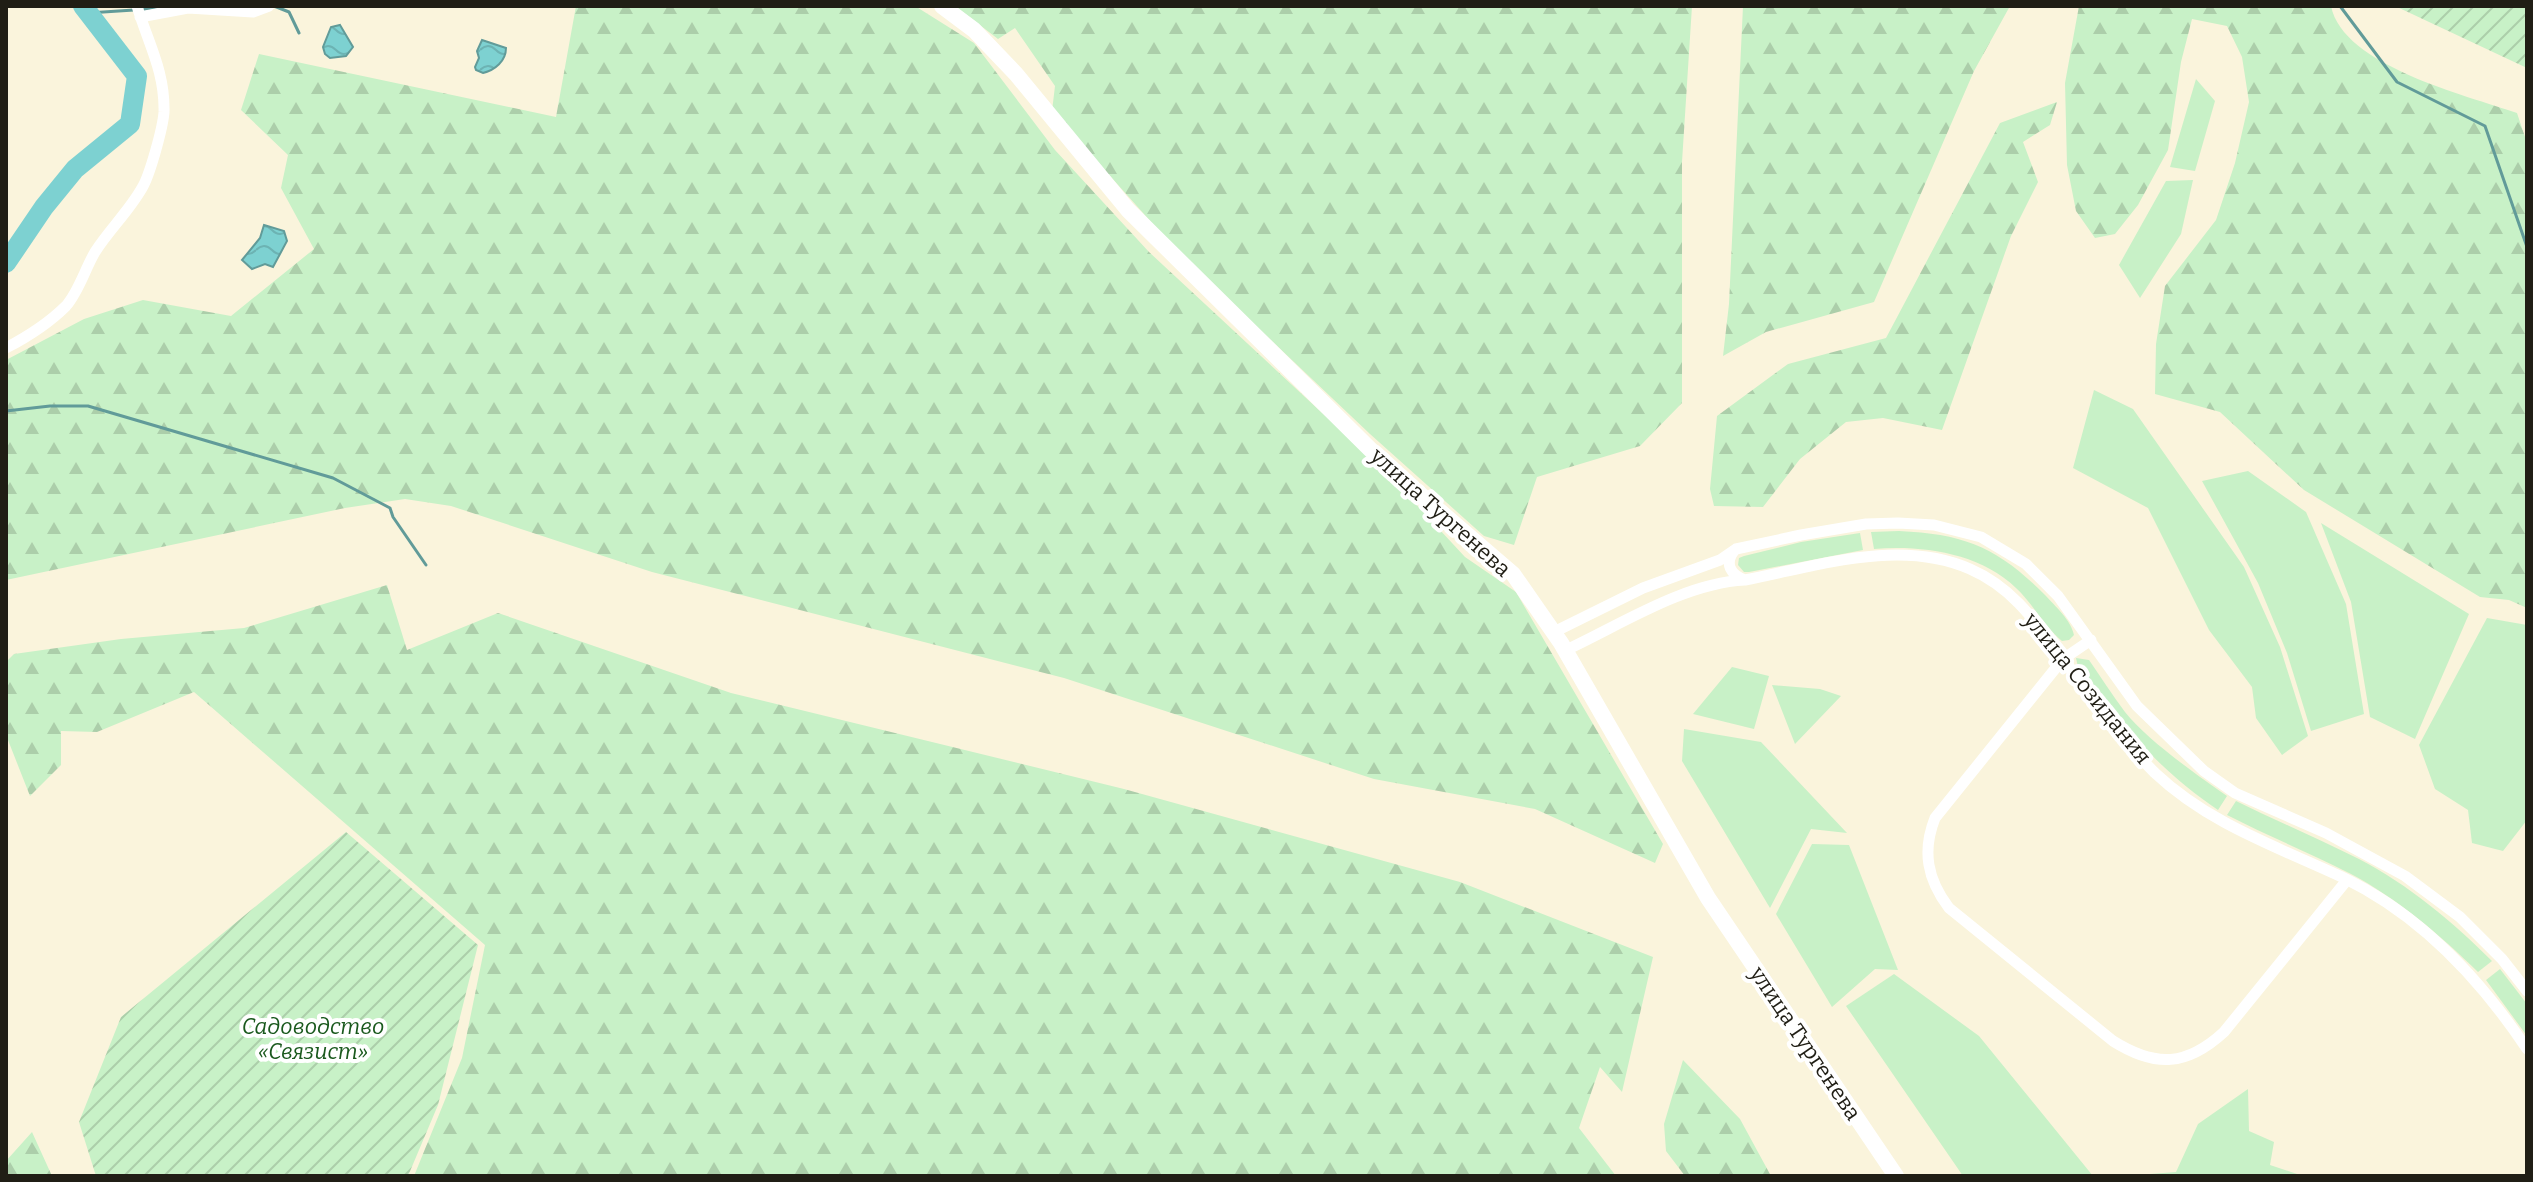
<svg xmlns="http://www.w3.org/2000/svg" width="2533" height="1182" viewBox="0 0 2533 1182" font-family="Bitter,serif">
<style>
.grass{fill:#c8f1c7}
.forest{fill:url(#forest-firs)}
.garden{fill:url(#garden-furrows)}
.water{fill:url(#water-waves);stroke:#619b99;stroke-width:2}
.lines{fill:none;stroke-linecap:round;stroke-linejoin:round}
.stream{stroke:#619b99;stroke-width:3}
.river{stroke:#7dd1d1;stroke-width:20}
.street{stroke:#fff;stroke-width:11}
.secondary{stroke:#fff;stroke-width:16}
.labels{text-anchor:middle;stroke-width:8;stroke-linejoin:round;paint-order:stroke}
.street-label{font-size:22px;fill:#201e15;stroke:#fff}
.park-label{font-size:22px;font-style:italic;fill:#1a591d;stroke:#fff}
</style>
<defs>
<pattern id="forest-firs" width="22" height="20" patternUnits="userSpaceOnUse" patternTransform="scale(2)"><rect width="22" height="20" fill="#c8f1c7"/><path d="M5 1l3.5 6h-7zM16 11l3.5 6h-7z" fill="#acceaa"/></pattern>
<pattern id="garden-furrows" width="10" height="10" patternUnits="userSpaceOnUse" patternTransform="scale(2)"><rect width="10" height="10" fill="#c8f1c7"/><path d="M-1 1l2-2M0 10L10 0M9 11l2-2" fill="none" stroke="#acceaa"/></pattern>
<pattern id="water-waves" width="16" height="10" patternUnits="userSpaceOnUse" patternTransform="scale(2)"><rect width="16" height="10" fill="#7dd1d1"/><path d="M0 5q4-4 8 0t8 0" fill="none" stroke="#6cb3b3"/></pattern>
</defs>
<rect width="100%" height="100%" fill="#faf4dc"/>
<!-- grass -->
<path class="grass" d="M2196,79L2215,101L2195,171L2170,167Z
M2193,180L2181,234L2140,298L2119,265L2166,181Z
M2094,390L2133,409L2244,567L2280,647L2308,736L2282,755L2256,718L2252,687L2209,630L2148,508L2073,468Z
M2248,471L2306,512L2346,604L2364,714L2311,731L2287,653L2258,583L2202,481Z
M2321,523L2469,614L2415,739L2370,717L2351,602Z
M1899,531C1966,534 1998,548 2045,595C2055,606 2071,620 2074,635L2069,640L2062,641C2044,626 2033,604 2016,588C1980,553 1922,545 1874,549L1871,532Z
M1860,533L1863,550L1749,572H1744L1738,565L1739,558L1744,556L1801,542Z
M2487,618L2527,625V820L2503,851L2472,843L2468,810L2435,789L2419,745Z
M2076,658L2089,660C2101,677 2112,695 2125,712C2146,739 2198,776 2227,796L2218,810C2159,770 2120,724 2078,667Z
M1732,667L1769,676L1754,729L1693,714Z
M1772,685L1820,689L1841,696L1795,744Z
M1684,729L1761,742L1847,833L1811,829L1770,908L1682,761Z
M2236,801C2277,821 2319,839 2359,859C2409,885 2453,922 2492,961L2478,972C2440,935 2398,899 2351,874C2310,853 2268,836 2227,815Z
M1812,844L1849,845L1898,970L1875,969L1832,1007L1776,914Z
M2500,969L2527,1004V1036L2486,980Z
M1894,974L1979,1036L2093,1176H1963L1846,1006Z
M2248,1089L2249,1131L2274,1142L2270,1165L2303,1176H2124L2176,1172L2198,1124Z"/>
<!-- forest -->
<path class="forest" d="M576,6H915L974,43L1055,150L1149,252L1389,475L1465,557L1516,592L1663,844L1655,863L1535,809L1374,779L1064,678L652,572L451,506L405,499L345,508L6,580V360L84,319L143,300L231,316L314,249L281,188L288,155L241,110L259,54L556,117Z
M955,6H1692L1682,162V403L1640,446L1537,477L1514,545L1484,536L1370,434L1177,251L1052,111L1055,86L1015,28L998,39Z
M1743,6H2010L1974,71L1874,302L1766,332L1723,356L1729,304Z
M2079,6H2331C2343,66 2466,95 2517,113L2527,143V608L2509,600L2480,597L2304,490L2220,412L2155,394L2156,344L2165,286L2216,220L2235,163L2249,102L2242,57L2227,26L2192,19L2181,62L2168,150L2138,205L2115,234L2095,238L2076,211L2067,165L2065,83Z
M2057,102L2050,125L2023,142L2038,182L2011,236L1942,430L1883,418L1846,422L1800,459L1763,507L1714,506L1710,489L1717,416L1788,364L1886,338L2000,123Z
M387,585L407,650L498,613L731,693L1124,789L1460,882L1653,957L1622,1092L1600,1067L1579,1128L1616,1176H414L462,1058L485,945L194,692L97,732L61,731V765L30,796L6,735V662L14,654L121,639L244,628Z
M1683,1060L1740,1119L1771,1176H1685L1666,1151L1664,1124Z
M32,1132L52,1176H6V1161Z"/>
<!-- garden -->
<path class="garden" d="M2395,6H2527V68Z
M346,832L478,945L438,1105L408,1176H96L79,1122L121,1017Z"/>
<!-- water -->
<path class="water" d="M340,25L353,47L346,56L330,58L325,54L323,47L331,27Z
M482,40L506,48C506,61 495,70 483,73L476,70L475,67L479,58L477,51Z
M264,225L284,231L287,241L273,267L265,264L252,269L242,260L260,238Z"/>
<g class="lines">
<!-- stream -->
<path class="stream" d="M274,6L289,12L299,33
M2340,6L2397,82L2485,126L2527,247
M142,10L162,6
M88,13L134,10
M6,411L50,406H88L333,478L390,508L393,517L426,565"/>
<!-- river -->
<path class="river" d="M6,263L44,207L75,169L130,124L137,76L83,6"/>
<!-- street -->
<path class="street" d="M140,17L188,8L253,12L269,6
M6,348C27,337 49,323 66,306C79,291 85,269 95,252C109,230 129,211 142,188C150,175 163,127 164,112C165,71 148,43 137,6
M1734,551C1724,564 1731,575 1745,580
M1554,632L1643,588L1720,560L1736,549L1801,535L1866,524L1898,523L1934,525L1981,537L2026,564L2058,596L2137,706L2204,771L2235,793L2326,833L2405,876L2460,917L2502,959L2527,991
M2091,640L2063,659L1935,818C1922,851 1927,879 1949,908L2113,1041C2156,1068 2187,1066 2224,1032L2347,880
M1566,650C1620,625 1684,583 1745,580C1817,566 1900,538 1970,569C2016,589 2039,627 2068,665C2095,702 2122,740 2155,773C2209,824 2278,847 2344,878C2420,915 2481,980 2527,1049"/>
<!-- secondary -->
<path class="secondary" d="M942,6L974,30L1016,74L1128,210L1385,464L1513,574L1561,643L1708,898L1896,1176"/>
</g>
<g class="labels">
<!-- street labels -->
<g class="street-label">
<text transform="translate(1441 512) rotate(42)" y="8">улица Тургенева</text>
<text transform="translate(2088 688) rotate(51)" y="8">улица Созидания</text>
<text transform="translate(1806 1043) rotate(56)" y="8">улица Тургенева</text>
</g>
<!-- park labels -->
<g class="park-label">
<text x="313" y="1034">Садоводство<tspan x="313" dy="25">«Связист»</tspan></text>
</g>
</g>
<!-- border -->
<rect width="2533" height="1182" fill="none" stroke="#201e15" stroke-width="16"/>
</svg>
